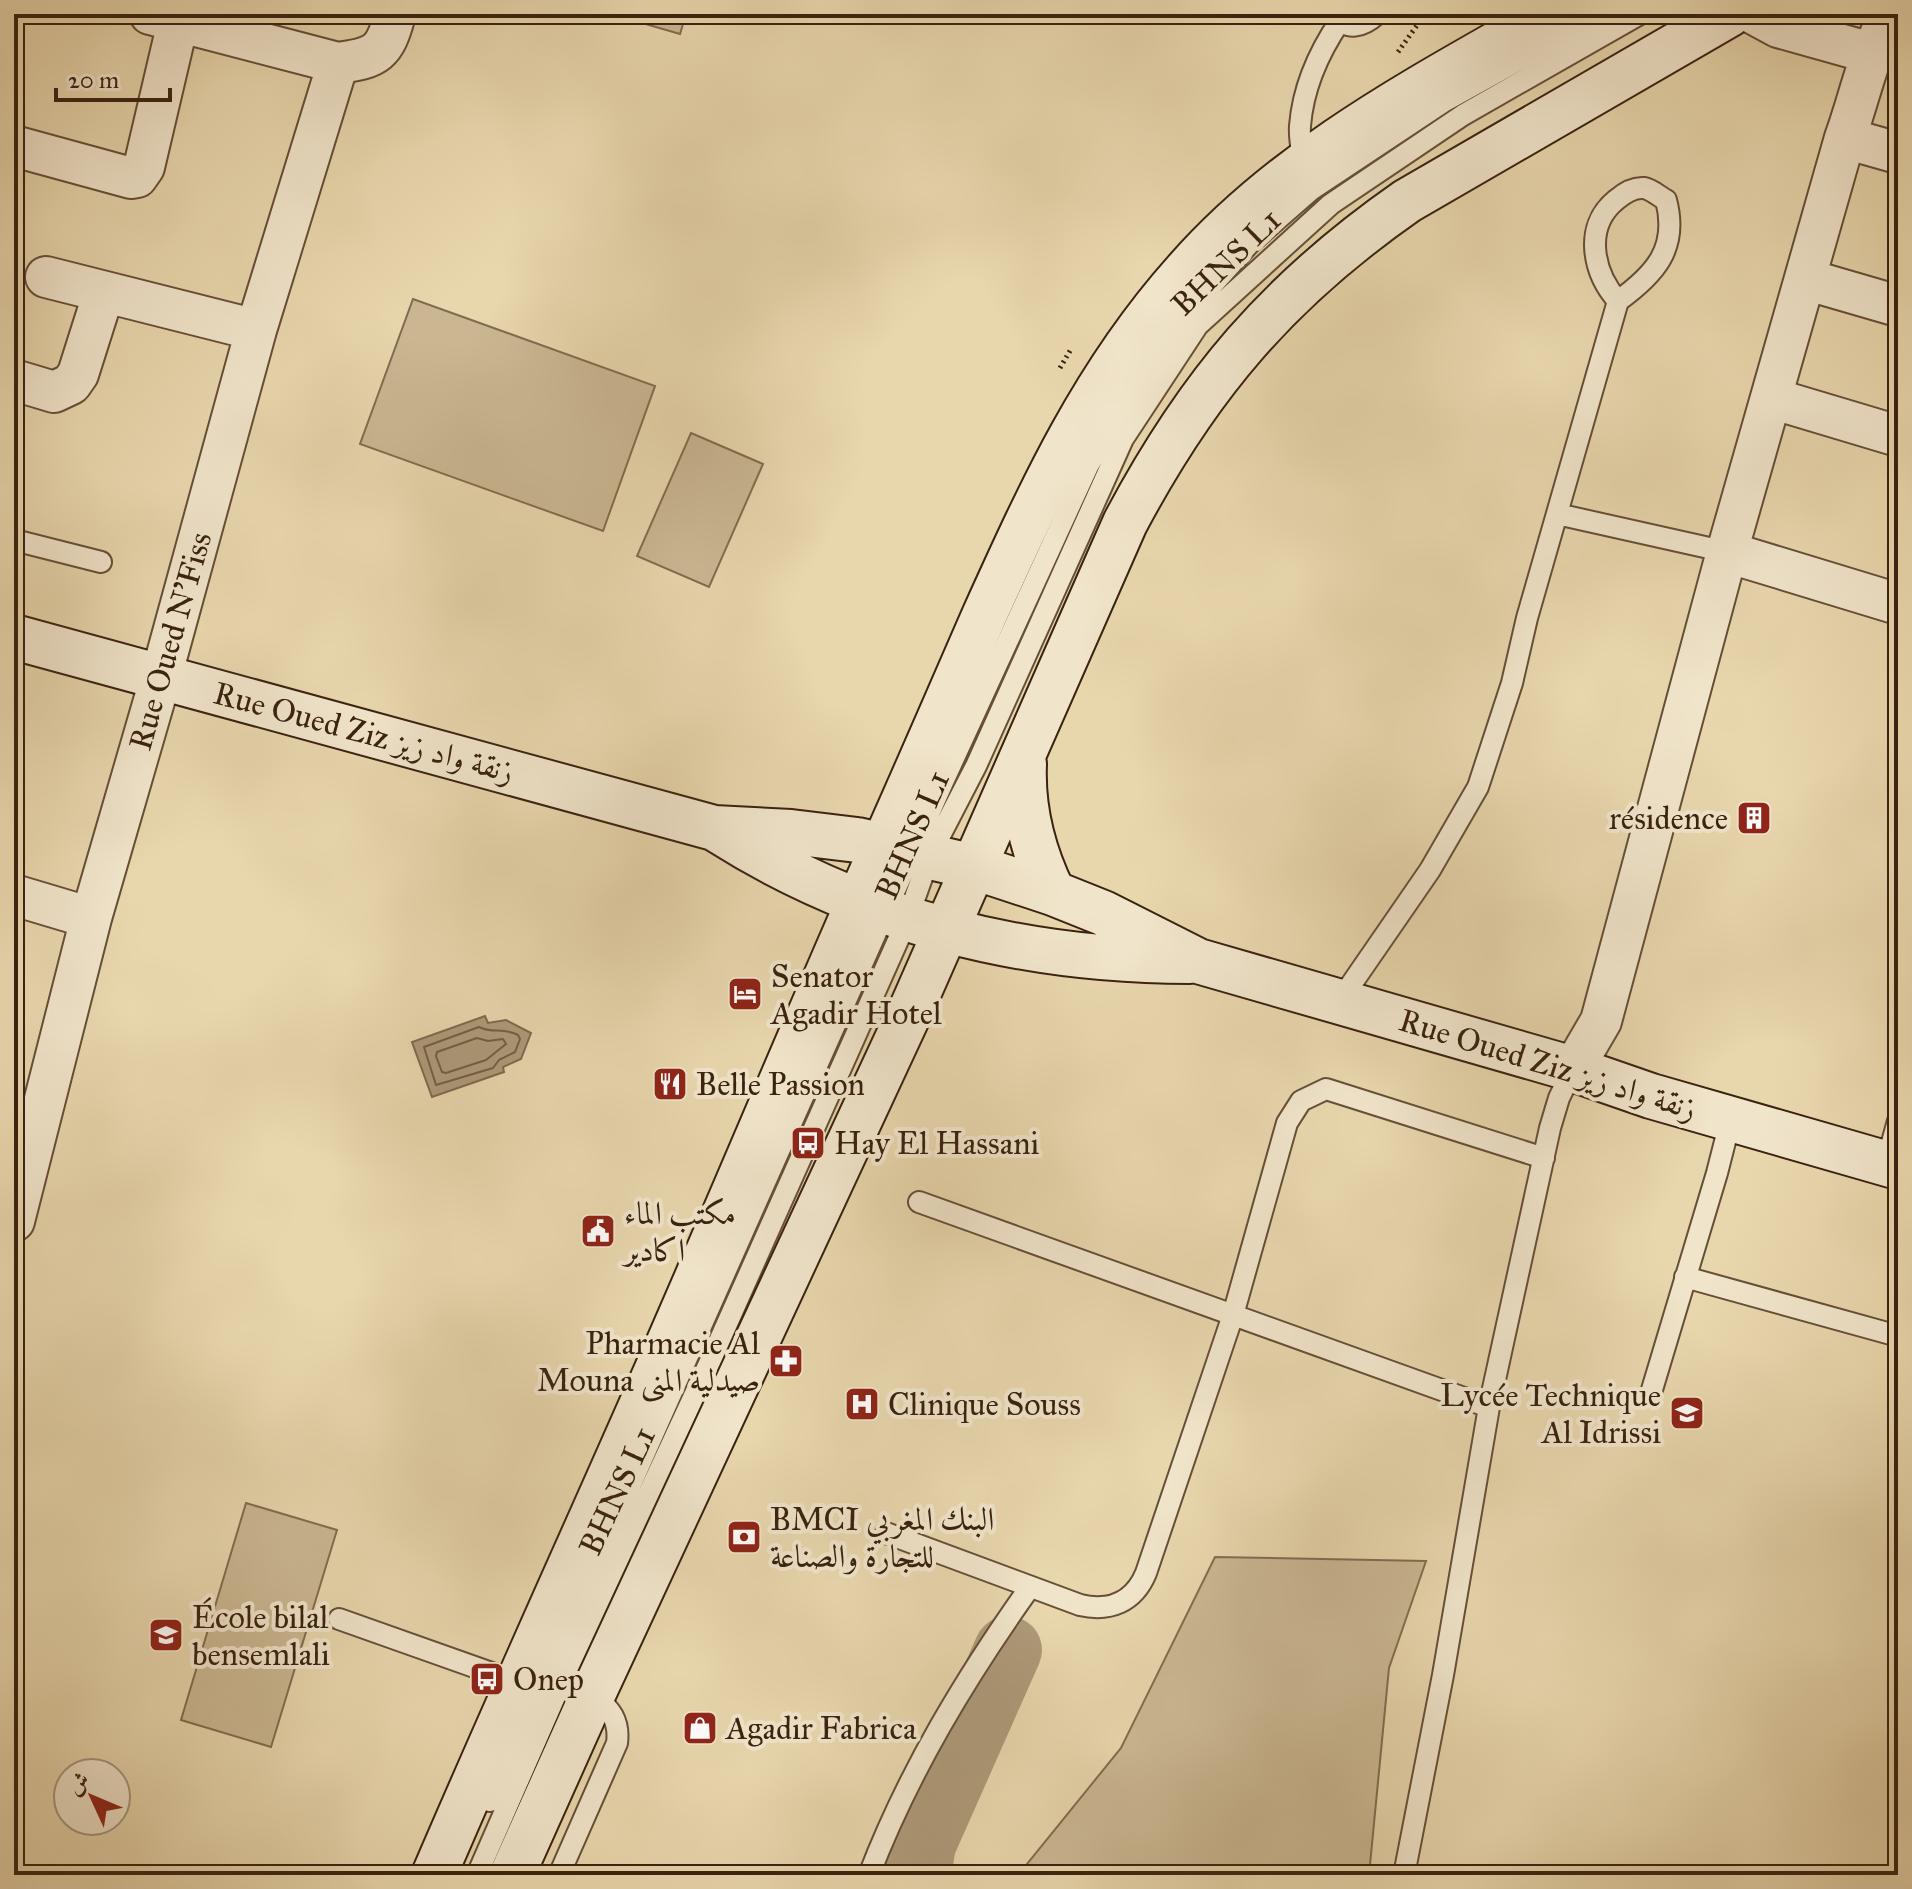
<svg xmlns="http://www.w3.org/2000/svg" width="1912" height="1889" viewBox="0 0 1912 1889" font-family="'IM FELL Great Primer',Amiri,serif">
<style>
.grass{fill:#cab792;stroke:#826c51;stroke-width:2}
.water{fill:#ad9978;stroke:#7f694e;stroke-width:2}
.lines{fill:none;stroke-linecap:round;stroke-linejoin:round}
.shore{stroke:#745e44;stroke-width:2}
.river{stroke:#ad9978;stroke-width:68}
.lane-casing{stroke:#664f37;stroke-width:24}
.street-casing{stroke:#664f37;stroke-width:44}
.secondary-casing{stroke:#3a2210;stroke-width:48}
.path{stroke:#3a2210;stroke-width:5;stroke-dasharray:2 4;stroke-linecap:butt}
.lane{stroke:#f0e4ca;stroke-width:20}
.street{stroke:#f0e4ca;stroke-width:40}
.secondary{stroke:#f0e4ca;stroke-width:44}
.labels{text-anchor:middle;stroke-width:8;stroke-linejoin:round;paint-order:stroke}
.street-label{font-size:32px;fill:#3a2210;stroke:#f0e4ca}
.poi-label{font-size:32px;fill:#3a2210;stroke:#f0e4ca;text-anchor:start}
</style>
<rect width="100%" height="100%" fill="#e8d6ad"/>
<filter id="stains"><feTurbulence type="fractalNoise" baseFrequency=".0025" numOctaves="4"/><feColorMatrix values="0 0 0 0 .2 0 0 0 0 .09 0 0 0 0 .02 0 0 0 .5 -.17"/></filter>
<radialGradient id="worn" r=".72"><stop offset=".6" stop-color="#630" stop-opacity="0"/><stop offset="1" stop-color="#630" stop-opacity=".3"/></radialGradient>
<!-- grass -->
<path class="grass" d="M611,14H686L680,34Z
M413,299L655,386L603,531L360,444Z
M691,433L763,464L709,587L637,556Z
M246,1503L337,1530L271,1747L181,1720Z
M1215,1557L1426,1561L1389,1668L1369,1875H1018L1121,1748Z"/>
<!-- water -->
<path class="water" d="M485,1016L488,1023L506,1020L531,1033L521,1059L503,1067L504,1072L432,1097L412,1042Z"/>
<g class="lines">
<!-- shore -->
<path class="shore" d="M479,1027C493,1034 503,1027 518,1035L520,1039L515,1052L499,1060L493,1068L436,1085L424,1047Z
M477,1038L488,1041L503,1039L506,1044L486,1060L446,1073L442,1072L436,1056L437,1052Z"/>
<!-- river -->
<path class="river" d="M917,1875L922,1844L1008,1650"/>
<!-- lane casing -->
<g class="lane-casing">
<path id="lane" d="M1335,14C1347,32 1363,27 1377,14
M1304,164C1302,152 1299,138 1300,126C1303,88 1319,52 1340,21
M1557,514L1727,552
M14,540L101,562
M1339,1002L1430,870L1478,787L1512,683L1527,618L1618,301C1654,275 1679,249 1666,200C1660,197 1651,189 1644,188C1633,187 1624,193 1616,200C1583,227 1593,273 1618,301
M1886,1164L1898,1121
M919,1202L1489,1407
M1685,1277L1898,1336
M1651,1393L1717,1173L1731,1118
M886,1533L1080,1605C1110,1612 1134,1602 1146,1573L1233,1315L1287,1123L1301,1101L1326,1089L1544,1158
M339,1619L517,1682
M490,1801L943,782L1088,466L1127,398L1188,312L1249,244L1311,190L1445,101L1602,14
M477,1875L568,1667L713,1355L907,920L930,855L976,766L1123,439L1198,325L1331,204L1463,115L1640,14
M559,1875L617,1743C620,1720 610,1709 593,1694
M869,1875C909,1771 966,1677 1030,1587
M1404,1875L1443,1675L1489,1407L1550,1128L1559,1098L1573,1069"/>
</g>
<!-- street casing -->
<g class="street-casing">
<path id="street" d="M150,14L338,63C377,58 385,53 395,14
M1754,14L1778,27L1871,53
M1845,138L1898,153
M14,146L131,178L137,177L144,167L178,22
M46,277L256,330
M1805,279L1898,306
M14,380L54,392L71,384L78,374L104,292
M1771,398L1898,436
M1727,552L1898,604
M14,895L91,918
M1573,1069L1601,1021L1727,552L1845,138C1860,97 1868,52 1891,14
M14,1221L91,918L161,677L256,330L338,63"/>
</g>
<!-- secondary casing -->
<g class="secondary-casing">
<path id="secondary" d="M14,637L714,828L791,832L857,840L974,867L1053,893L1103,913L1198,961L1573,1069L1651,1096L1898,1167
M1024,764C1022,810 1033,852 1053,893
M719,831C861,921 1023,961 1190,961
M434,1875C512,1693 594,1514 673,1333C743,1173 810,1011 881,851C916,773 950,694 984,616C1041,490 1093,375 1186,271C1286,157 1420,88 1549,14
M512,1875L593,1694L914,1003L1125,523C1198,385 1278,291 1407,201L1730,14"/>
</g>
<!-- path -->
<path class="path" d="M1398,52L1425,14
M1060,368L1071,349"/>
<!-- lane -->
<use href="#lane" class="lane"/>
<!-- street -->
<use href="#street" class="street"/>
<!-- secondary -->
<use href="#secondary" class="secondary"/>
</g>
<!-- icons -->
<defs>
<g id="building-square" transform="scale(1.8)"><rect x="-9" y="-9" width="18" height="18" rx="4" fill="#8f2418" stroke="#f0e4ca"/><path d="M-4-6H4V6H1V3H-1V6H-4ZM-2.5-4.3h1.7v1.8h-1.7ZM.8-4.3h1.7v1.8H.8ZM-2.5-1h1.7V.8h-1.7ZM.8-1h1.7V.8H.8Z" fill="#fff"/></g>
<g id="hotel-square" transform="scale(1.8)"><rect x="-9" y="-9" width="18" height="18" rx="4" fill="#8f2418" stroke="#f0e4ca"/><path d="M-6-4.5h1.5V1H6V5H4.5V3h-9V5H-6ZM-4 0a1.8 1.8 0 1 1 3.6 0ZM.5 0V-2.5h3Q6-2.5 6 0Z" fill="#fff"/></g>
<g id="restaurant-square" transform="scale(1.8)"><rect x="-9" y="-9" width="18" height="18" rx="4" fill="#8f2418" stroke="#f0e4ca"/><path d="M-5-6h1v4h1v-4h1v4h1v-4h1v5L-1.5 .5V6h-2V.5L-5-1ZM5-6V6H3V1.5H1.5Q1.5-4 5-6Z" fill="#fff"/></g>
<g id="bus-square" transform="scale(1.8)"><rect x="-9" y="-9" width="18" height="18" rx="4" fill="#8f2418" stroke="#f0e4ca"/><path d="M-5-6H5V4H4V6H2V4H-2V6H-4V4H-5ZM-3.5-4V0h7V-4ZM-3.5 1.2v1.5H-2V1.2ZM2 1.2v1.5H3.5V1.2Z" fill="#fff"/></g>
<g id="civic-square" transform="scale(1.8)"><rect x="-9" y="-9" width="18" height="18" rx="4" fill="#8f2418" stroke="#f0e4ca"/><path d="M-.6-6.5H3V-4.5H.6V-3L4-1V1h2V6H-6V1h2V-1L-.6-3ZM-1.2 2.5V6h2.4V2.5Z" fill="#fff"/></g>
<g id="pharmacy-square" transform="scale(1.8)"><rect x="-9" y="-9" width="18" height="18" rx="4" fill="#8f2418" stroke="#f0e4ca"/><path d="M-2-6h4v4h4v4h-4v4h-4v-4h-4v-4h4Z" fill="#fff"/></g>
<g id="hospital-square" transform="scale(1.8)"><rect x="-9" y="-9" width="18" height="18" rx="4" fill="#8f2418" stroke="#f0e4ca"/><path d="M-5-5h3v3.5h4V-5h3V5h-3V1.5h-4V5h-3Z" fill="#fff"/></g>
<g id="university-square" transform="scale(1.8)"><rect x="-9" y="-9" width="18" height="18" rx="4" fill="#8f2418" stroke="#f0e4ca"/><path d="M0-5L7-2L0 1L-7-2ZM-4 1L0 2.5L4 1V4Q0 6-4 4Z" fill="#fff"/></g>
<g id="bank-square" transform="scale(1.8)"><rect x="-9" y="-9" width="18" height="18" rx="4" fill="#8f2418" stroke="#f0e4ca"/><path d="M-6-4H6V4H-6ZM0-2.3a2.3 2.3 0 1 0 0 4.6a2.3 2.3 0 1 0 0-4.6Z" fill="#fff"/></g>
<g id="school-square" transform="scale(1.8)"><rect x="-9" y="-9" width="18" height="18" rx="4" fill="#8f2418" stroke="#f0e4ca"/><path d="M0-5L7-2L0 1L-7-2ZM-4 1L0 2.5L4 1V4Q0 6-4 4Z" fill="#fff"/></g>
<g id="shop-square" transform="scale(1.8)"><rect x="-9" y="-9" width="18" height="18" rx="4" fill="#8f2418" stroke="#f0e4ca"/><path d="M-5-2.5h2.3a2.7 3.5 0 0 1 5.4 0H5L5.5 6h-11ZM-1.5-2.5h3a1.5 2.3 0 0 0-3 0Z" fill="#fff"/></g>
</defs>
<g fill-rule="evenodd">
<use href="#building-square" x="1754" y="818"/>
<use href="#hotel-square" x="745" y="994"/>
<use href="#restaurant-square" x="670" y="1084"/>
<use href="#bus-square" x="808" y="1143"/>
<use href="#civic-square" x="598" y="1231"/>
<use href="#pharmacy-square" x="786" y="1361"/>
<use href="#hospital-square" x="862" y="1404"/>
<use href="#university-square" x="1687" y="1413"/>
<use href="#bank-square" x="744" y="1537"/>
<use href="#school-square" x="166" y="1635"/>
<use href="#bus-square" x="487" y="1679"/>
<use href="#shop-square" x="700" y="1728"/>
</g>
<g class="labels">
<!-- street labels -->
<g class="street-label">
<text transform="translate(1226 262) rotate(-44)" y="11">BHNS L1</text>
<text transform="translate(170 641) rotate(-74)" y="11">Rue Oued N'Fiss</text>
<text transform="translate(364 732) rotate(15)" y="11">Rue Oued Ziz زنقة واد زيز</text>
<text transform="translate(912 835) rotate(-66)" y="11">BHNS L1</text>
<text transform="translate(1548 1064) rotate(17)" y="11">Rue Oued Ziz زنقة واد زيز</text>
<text transform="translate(617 1491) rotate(-65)" y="11">BHNS L1</text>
</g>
<!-- poi labels -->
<g class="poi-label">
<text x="1728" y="829" text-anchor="end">résidence</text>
<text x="771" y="987">Senator<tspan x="771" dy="37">Agadir Hotel</tspan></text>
<text x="696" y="1095">Belle Passion</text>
<text x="834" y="1154">Hay El Hassani</text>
<text x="624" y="1224">مكتب الماء<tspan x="624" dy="37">اكادير</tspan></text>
<text x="760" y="1354" text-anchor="end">Pharmacie Al<tspan x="760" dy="37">Mouna صيدلية المنى</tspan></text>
<text x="1661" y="1406" text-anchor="end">Lycée Technique<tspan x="1661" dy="37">Al Idrissi</tspan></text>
<text x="888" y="1415">Clinique Souss</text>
<text x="770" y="1530">BMCI البنك المغربي<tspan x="770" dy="37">للتجارة والصناعة</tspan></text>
<text x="192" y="1628">École bilal<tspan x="192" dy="37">bensemlali</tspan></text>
<text x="513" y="1690">Onep</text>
<text x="726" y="1739">Agadir Fabrica</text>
</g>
</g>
<!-- margin -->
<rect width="1912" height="1889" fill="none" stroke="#e8d6ad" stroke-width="48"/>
<rect x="16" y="16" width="1880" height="1857" fill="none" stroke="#3a2210" stroke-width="4"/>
<rect x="24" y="24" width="1864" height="1841" fill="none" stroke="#3a2210" stroke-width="2"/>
<!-- north arrow -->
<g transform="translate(92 1797) rotate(314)"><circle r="38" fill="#f0e4ca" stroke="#a79680" stroke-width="2"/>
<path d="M0-6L14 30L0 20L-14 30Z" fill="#8f2418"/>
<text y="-12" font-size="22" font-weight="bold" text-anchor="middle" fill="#3a2210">ش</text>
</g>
<!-- scale -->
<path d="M56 88v12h114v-12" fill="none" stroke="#3a2210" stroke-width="4"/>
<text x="68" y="88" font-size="24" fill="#3a2210" stroke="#f0e4ca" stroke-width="6" paint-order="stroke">20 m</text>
<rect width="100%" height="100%" filter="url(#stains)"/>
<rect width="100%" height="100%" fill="url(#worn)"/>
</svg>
